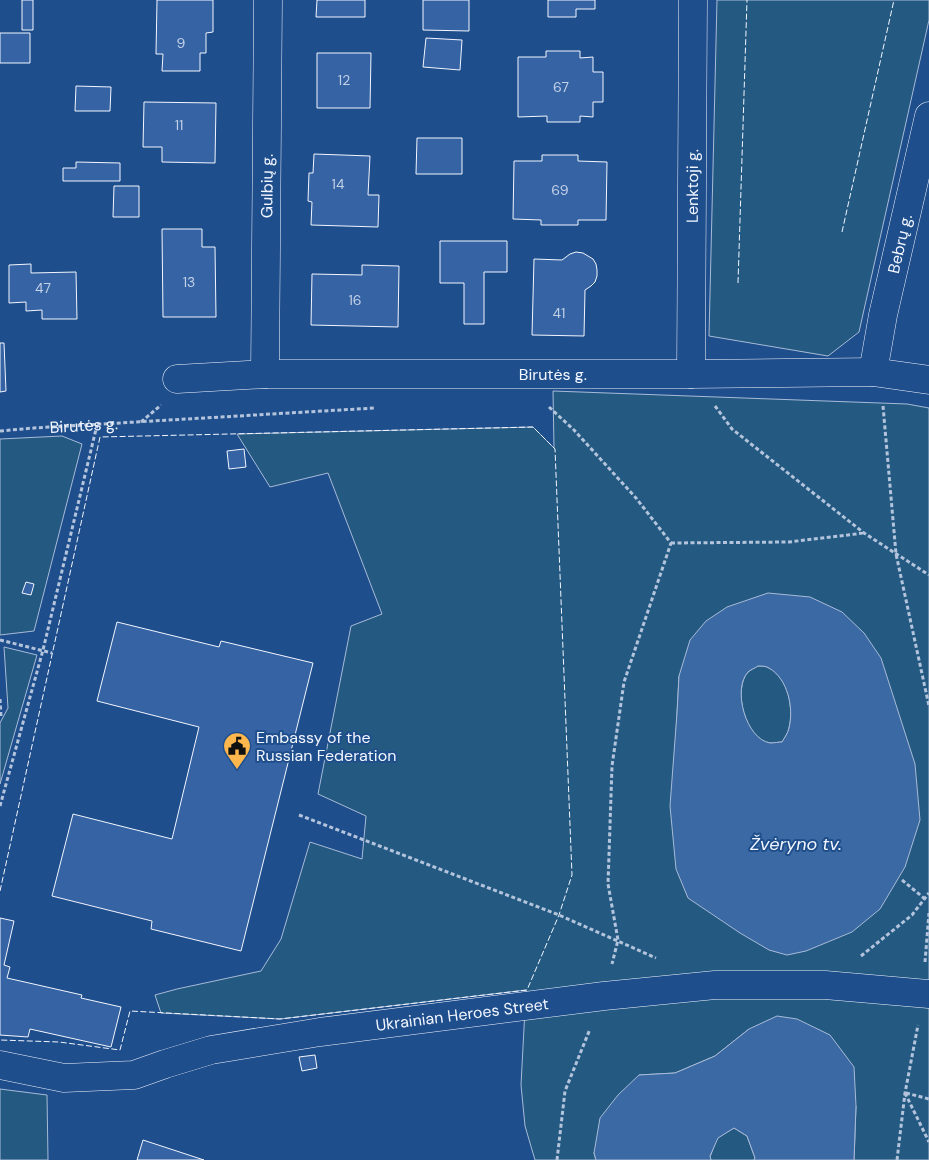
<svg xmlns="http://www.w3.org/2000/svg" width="929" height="1160" viewBox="0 0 929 1160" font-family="'DM Sans',sans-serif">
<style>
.green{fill:#245a82;stroke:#a8bbd7;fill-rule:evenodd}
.water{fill:#3b69a3;stroke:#a8bbd7;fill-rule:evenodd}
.building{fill:#3563a3;stroke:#f2f6ff}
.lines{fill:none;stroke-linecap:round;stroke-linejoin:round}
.minor-casing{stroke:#f2f6ff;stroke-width:29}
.path{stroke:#b3c4dc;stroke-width:3;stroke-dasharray:4 2.5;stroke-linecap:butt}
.minor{stroke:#1f4e8c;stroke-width:28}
.fence{stroke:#f2f6ff;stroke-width:1;stroke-dasharray:6 2.5;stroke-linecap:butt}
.labels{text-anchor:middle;stroke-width:4;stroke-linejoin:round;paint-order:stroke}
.number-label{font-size:14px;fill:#c3d1e8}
.street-label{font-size:16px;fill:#f2f6ff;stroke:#1f4e8c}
.poi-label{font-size:16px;fill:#f2f6ff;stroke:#1f4e8c;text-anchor:start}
.water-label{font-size:18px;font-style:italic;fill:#f2f6ff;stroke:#1f4e8c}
</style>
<rect width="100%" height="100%" fill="#1f4e8c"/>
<!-- green -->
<path class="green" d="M717,0H929V20L859,332L828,356L709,336Z
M553,391L907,404L929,408V1160H854L856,1106L749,1029L715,1056L675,1073L639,1075L594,1153L596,1160H535L525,1126L521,1085L526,990L280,1019L161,1013L155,995L177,989L261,971L281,939L310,842L362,859L366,816L318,794L351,626L382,614L328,473L270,487L237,434L533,427L554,448ZM864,633L740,933L675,752L679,676Z
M62,436L82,444L34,631L0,635V439Z
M4,647L37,655L0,784V723L8,708Z
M758,666C762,666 766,666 769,668C788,678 794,708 789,728C788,733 785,737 782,742C779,742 774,743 770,743C746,740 732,690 748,672C750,670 755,668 758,666Z
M0,1089L47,1095L48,1160H0Z
M734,1128L747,1136L755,1158L754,1160H711L710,1157L717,1138Z"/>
<!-- water -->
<path class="water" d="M768,593L810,597L842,612L864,633L881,658L915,764L920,820L905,867L880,909L852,932L806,951L787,955L769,950L740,933L688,898L676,869L670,806L677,713L679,676L690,640L706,621L727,607ZM758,666C762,666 766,666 769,668C788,679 794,708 789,728C788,733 785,737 782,742C779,742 774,743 770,743C746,739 732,689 748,672C750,670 755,668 758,666Z
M777,1016L797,1019L830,1035L854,1067L856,1106L854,1160H754L755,1158L747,1136L734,1128L718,1138L710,1156L711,1160H596L594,1153L600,1118L618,1095L639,1075L675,1073L715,1056L749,1029Z"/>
<!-- building -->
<path class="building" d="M22,0H33V30H22Z
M157,0H213V32L206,33V53H200V71H162L163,54H156Z
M317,0H365V17H316Z
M423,0H469V31L423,30Z
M548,0H595V9H576V17H548Z
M0,33H30V63H0Z
M426,38L462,40L460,70L423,67Z
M546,51H580V58L593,57V72H603V102H593V117L580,116V122H547V116L518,117V57H546Z
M317,53H371L370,108H317Z
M76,86L111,87L110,111H75Z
M144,102L216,103L215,163L162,162V147H143Z
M417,138H462V174H416Z
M314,154L370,156L368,195H379L378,227L311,225L312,202L308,201L309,173H313Z
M542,155H578V161L607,162L606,220H578V225H541V220L513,219L514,161H542Z
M76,162L120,163V181H63V168H76Z
M114,186H139V217H113Z
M162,229H202V247H215L216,317H163Z
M440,241H507V272H484V324H464V283H440Z
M576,252L583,253L593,259L596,264L597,270V276L595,282L591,286L585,290L584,336L532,335L534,259L562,260L570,254Z
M31,264V273L76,272L77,319H42V310L26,311V302L9,303V265Z
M362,265L399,266L398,327L311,325L312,274L362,275Z
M0,343H4L6,391L0,392Z
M244,449L246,467L229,469L227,451Z
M26,582L34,584L31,595L22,593Z
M117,622L219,647L221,641L313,663L241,951L151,929L152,921L52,896L73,814L172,839L199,727L97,701Z
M0,918L14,921L4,965L10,967L7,978L82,995L81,998L121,1007L111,1047L30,1029L28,1037L0,1035Z
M315,1055L317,1068L302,1071L299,1057Z
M143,1140L204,1160H137Z"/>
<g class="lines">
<!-- minor casing -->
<g class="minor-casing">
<g id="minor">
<path id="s2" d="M873,372L883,315L929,116"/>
<path id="s3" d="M265,374L268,0"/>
<path id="s4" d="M691,374L693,0"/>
<path id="s5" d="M177,379L265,374H691L873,372L929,380"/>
<path id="s6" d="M0,1065L64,1078L134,1075L165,1064L211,1050L320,1032L604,996L715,985H825L929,994"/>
</g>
</g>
<!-- path -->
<g class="path">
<path d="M715,406L732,429L864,533L929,575"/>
<path d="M883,406L896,554L929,706"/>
<path d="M549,407L574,430L636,498L671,543L624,682L612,766L608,884L618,940L612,964"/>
<path d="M141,422L161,405"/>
<path id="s1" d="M0,431L34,428L374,408"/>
<path d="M671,543L789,542L864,533"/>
<path d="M0,640L52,653"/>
<path d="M0,699L1,716L0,718"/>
<path d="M0,806L43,650L97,425"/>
<path d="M299,815L559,915L656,958"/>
<path d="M902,880L925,899"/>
<path d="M861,956L912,915L929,893"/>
<path d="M925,962L929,913"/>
<path d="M905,1093L929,1142"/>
<path d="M906,1093L929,1099"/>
<path d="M557,1160L565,1091L590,1029"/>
<path d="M897,1160L905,1093L918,1025"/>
</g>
<!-- minor -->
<use href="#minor" class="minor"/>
<!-- fence -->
<path class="fence" d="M842,232L894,0
M738,283L747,0
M0,891L100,437L533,427L555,449L572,875L559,915L527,990L280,1019L130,1011L120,1050L59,1042L0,1040"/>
</g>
<!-- icons -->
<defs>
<g id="civic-pin" transform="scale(1.4375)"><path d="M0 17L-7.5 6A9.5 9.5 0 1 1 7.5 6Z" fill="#ffb74d" stroke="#1f4e8c"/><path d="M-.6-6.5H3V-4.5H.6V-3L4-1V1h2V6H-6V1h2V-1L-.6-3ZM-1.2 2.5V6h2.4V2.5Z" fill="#111"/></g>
</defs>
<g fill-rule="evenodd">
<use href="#civic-pin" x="237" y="746"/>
</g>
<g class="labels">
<!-- number labels -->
<g class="number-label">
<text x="181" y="48">9</text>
<text x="344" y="85">12</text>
<text x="561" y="92">67</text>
<text x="179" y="130">11</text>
<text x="338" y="189">14</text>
<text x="560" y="195">69</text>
<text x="189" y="287">13</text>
<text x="43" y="293">47</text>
<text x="355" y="305">16</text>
<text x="559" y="318">41</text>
</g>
<!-- street labels -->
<g class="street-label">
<text dy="6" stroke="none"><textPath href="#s3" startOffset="188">Gulbių g.</textPath></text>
<text dy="6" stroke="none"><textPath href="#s4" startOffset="188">Lenktoji g.</textPath></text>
<text dy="6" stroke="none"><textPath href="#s2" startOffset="131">Bebrų g.</textPath></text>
<text dy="6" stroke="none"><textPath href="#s5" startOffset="376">Birutės g.</textPath></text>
<text dy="6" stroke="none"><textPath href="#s1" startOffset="84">Birutės g.</textPath></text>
<text dy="6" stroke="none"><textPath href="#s6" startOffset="470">Ukrainian Heroes Street</textPath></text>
</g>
<!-- poi labels -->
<g class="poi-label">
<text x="256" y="743">Embassy of the<tspan x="256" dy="18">Russian Federation</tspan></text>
</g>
<!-- water labels -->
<g class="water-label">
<text x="796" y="850">Žvėryno tv.</text>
</g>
</g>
</svg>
